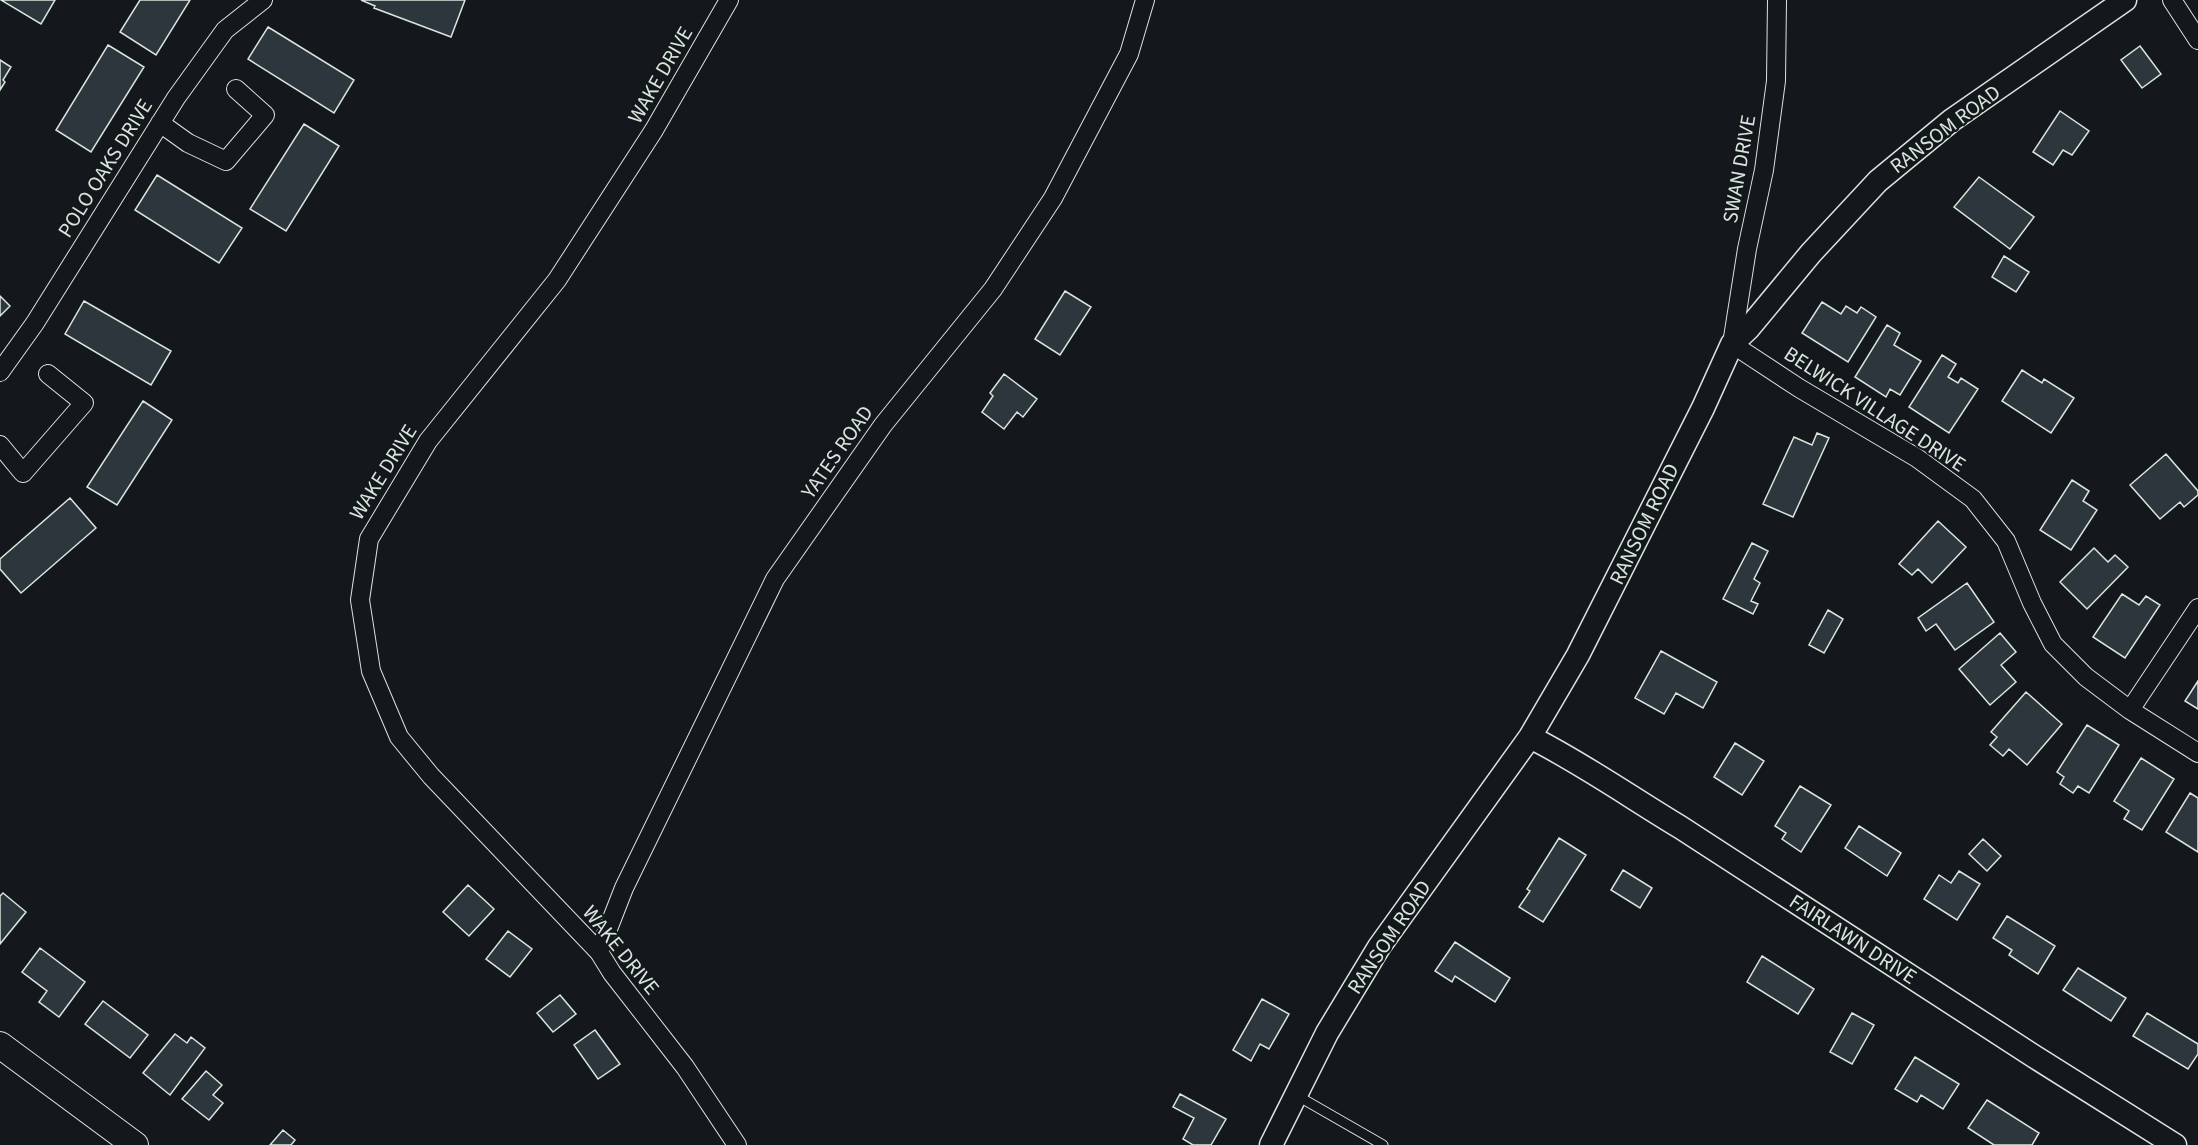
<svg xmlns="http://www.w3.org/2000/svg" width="2198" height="1145" viewBox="0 0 2198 1145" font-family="'Source Sans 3',sans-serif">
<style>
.building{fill:#2c363c;stroke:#d8e6dc;stroke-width:1.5}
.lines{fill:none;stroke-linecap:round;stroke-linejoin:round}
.service-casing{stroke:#d8e6dc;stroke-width:11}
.minor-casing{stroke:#d8e6dc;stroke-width:20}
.tertiary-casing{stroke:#d8e6dc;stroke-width:25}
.secondary-casing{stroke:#d8e6dc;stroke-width:28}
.service{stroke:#14181c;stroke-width:9}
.minor{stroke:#14181c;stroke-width:18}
.tertiary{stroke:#14181c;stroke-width:22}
.secondary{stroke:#14181c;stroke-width:26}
.labels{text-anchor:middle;stroke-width:4.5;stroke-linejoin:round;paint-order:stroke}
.street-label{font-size:21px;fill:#d8e6dc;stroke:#14181c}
</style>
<rect width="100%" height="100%" fill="#14181c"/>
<!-- building -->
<path class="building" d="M1,0H55L41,24Z
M140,0H190L156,55L120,32Z
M361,0H465L451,37L374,8L375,6Z
M268,27L354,80L334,113L248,59Z
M108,45L144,67L91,152L56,130Z
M2140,46L2161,74L2142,88L2121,60Z
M0,60L11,67L3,80L5,82L0,90Z
M2060,111L2089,131L2072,155L2063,150L2053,165L2033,152Z
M304,124L339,146L286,231L250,209Z
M157,175L242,228L219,263L135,210Z
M1979,177L2034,217L2010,249L1954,207Z
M2004,256L2029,272L2016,292L1992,277Z
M1065,291L1091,307L1060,355L1035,339Z
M0,296L10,306L0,316Z
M84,301L171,351L151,385L65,334Z
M1822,302L1841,314L1846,306L1857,313L1861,307L1876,317L1848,362L1802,333Z
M1887,325L1900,333L1894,345L1921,361L1900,395L1890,389L1886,397L1855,377Z
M1942,355L1956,364L1948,377L1958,383L1961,378L1978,389L1949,433L1909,407Z
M2022,370L2042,383L2044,379L2074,398L2051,433L2002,401Z
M1004,374L1037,399L1023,417L1017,412L1004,429L982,412L993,396L990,393Z
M143,401L172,420L117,505L87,487Z
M1817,433L1829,438L1793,517L1763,504L1794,437L1812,445Z
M2166,454L2198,491V495L2184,507L2180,502L2160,519L2130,485Z
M2072,480L2089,491L2083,501L2097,510L2071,550L2040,530Z
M70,498L96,528L21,593L0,569V559Z
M1938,521L1966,547L1932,583L1918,569L1912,575L1899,564Z
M1752,543L1768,551L1754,579L1760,583L1751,601L1758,604L1753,614L1723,599Z
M2094,548L2108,562L2115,555L2128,567L2087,609L2060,582Z
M1967,583L1994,622L1955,650L1936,624L1926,631L1918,618Z
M2122,594L2139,605L2146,596L2160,605L2125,658L2093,637Z
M1828,610L1843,619L1824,653L1809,645Z
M2000,633L2016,652L2001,665L2016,682L1990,705L1959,669Z
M1661,651L1717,682L1703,708L1676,693L1664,714L1635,698Z
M2198,681V709L2185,701Z
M2026,692L2062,724L2027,765L2009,749L2003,756L1990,745L1997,737L1991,732Z
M2087,725L2119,745L2089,793L2078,786L2073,793L2060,784L2064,777L2057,772Z
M1735,743L1764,761L1742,795L1714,777Z
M2141,758L2174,779L2142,830L2124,819L2129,811L2114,801Z
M1800,786L1831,805L1801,852L1782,839L1786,833L1775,826Z
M2190,793L2198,798V852L2166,832Z
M1859,826L1901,853L1887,876L1845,848Z
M1559,838L1586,855L1543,922L1519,907L1530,891L1527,889Z
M1983,839L2001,856L1987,871L1969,854Z
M1623,870L1652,888L1640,908L1611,890Z
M1959,871L1980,884L1957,920L1924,899L1939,875L1951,883Z
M468,885L494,909L469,936L443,912Z
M3,893L26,912L0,944V896Z
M2007,916L2055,946L2038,974L2009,955L2012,950L1993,938Z
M508,931L532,949L510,977L486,959Z
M1455,942L1510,978L1495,1002L1455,976L1452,982L1435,971Z
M40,948L85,982L59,1017L39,1002L47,991L22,972Z
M1762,956L1814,989L1798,1014L1747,982Z
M2078,968L2126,998L2111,1021L2063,990Z
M560,995L576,1014L553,1032L537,1013Z
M1262,999L1289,1014L1269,1049L1260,1044L1251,1061L1233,1050Z
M103,1001L148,1035L130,1058L85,1024Z
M1852,1013L1874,1025L1852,1064L1830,1052Z
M2147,1013L2198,1044V1054L2188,1069L2133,1036Z
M595,1030L620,1064L598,1079L574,1045Z
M175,1034L187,1043L191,1037L205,1048L170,1095L143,1073Z
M1915,1057L1959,1084L1943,1109L1921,1095L1917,1102L1895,1089Z
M206,1071L222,1085L213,1095L223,1103L209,1120L182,1099Z
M1180,1094L1226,1119L1211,1145H1193L1183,1139L1194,1118L1173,1107Z
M1987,1100L2039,1133L2032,1145H1994L1968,1128Z
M283,1130L295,1140L291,1145H270Z"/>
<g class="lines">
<!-- service casing -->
<g class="service-casing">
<path id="service" d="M1296,1095L1383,1145"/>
</g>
<!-- minor casing -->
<g class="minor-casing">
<path id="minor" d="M729,0L654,130L557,280L428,441L369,539L360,600L371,671L399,737L431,776L599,952L612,973L685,1067L737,1145
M1777,0L1776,81L1764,170L1747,249L1732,344L1799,388L1917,458L1973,499L2006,541L2032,603L2053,644L2086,677L2130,710L2198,753
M2172,0L2198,40
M160,123L188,143L226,161L265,115L236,89
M0,372L35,323L176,98L225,30L263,0
M0,445L23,473L84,403L48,374
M2130,710L2198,608
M599,952L624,888L775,579L883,425L993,289L1053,198L1129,54L1145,0"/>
</g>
<!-- tertiary casing -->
<g class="tertiary-casing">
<path id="tertiary" d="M1530,737C1582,763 1630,797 1680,827L2035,1057L2175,1145
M1271,1145L1327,1033L1379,947L1530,737L1578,655L1703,408L1732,344L1748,329L1811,253L1878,181L1952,120L2125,0"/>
</g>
<!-- secondary casing -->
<g class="secondary-casing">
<path id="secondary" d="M0,1045L135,1145"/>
</g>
<!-- service -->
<use href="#service" class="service"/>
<!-- minor -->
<use href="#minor" class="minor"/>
<!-- tertiary -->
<use href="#tertiary" class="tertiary"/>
<!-- secondary -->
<use href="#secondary" class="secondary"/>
</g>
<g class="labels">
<!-- street labels -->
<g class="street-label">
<text transform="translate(660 75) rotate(-60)" y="7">WAKE DRIVE</text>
<text transform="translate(1945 129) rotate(-37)" y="7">RANSOM ROAD</text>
<text transform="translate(105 168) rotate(-58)" y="7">POLO OAKS DRIVE</text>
<text transform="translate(1739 169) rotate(-80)" y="7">SWAN DRIVE</text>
<text transform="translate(1875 409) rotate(33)" y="7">BELWICK VILLAGE DRIVE</text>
<text transform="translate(837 452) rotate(-55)" y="7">YATES ROAD</text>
<text transform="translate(383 472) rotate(-58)" y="7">WAKE DRIVE</text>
<text transform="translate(1644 524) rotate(-64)" y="7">RANSOM ROAD</text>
<text transform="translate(1389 937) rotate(-56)" y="7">RANSOM ROAD</text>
<text transform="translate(1853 939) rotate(33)" y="7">FAIRLAWN DRIVE</text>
<text transform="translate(621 950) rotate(51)" y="7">WAKE DRIVE</text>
</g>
</g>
</svg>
